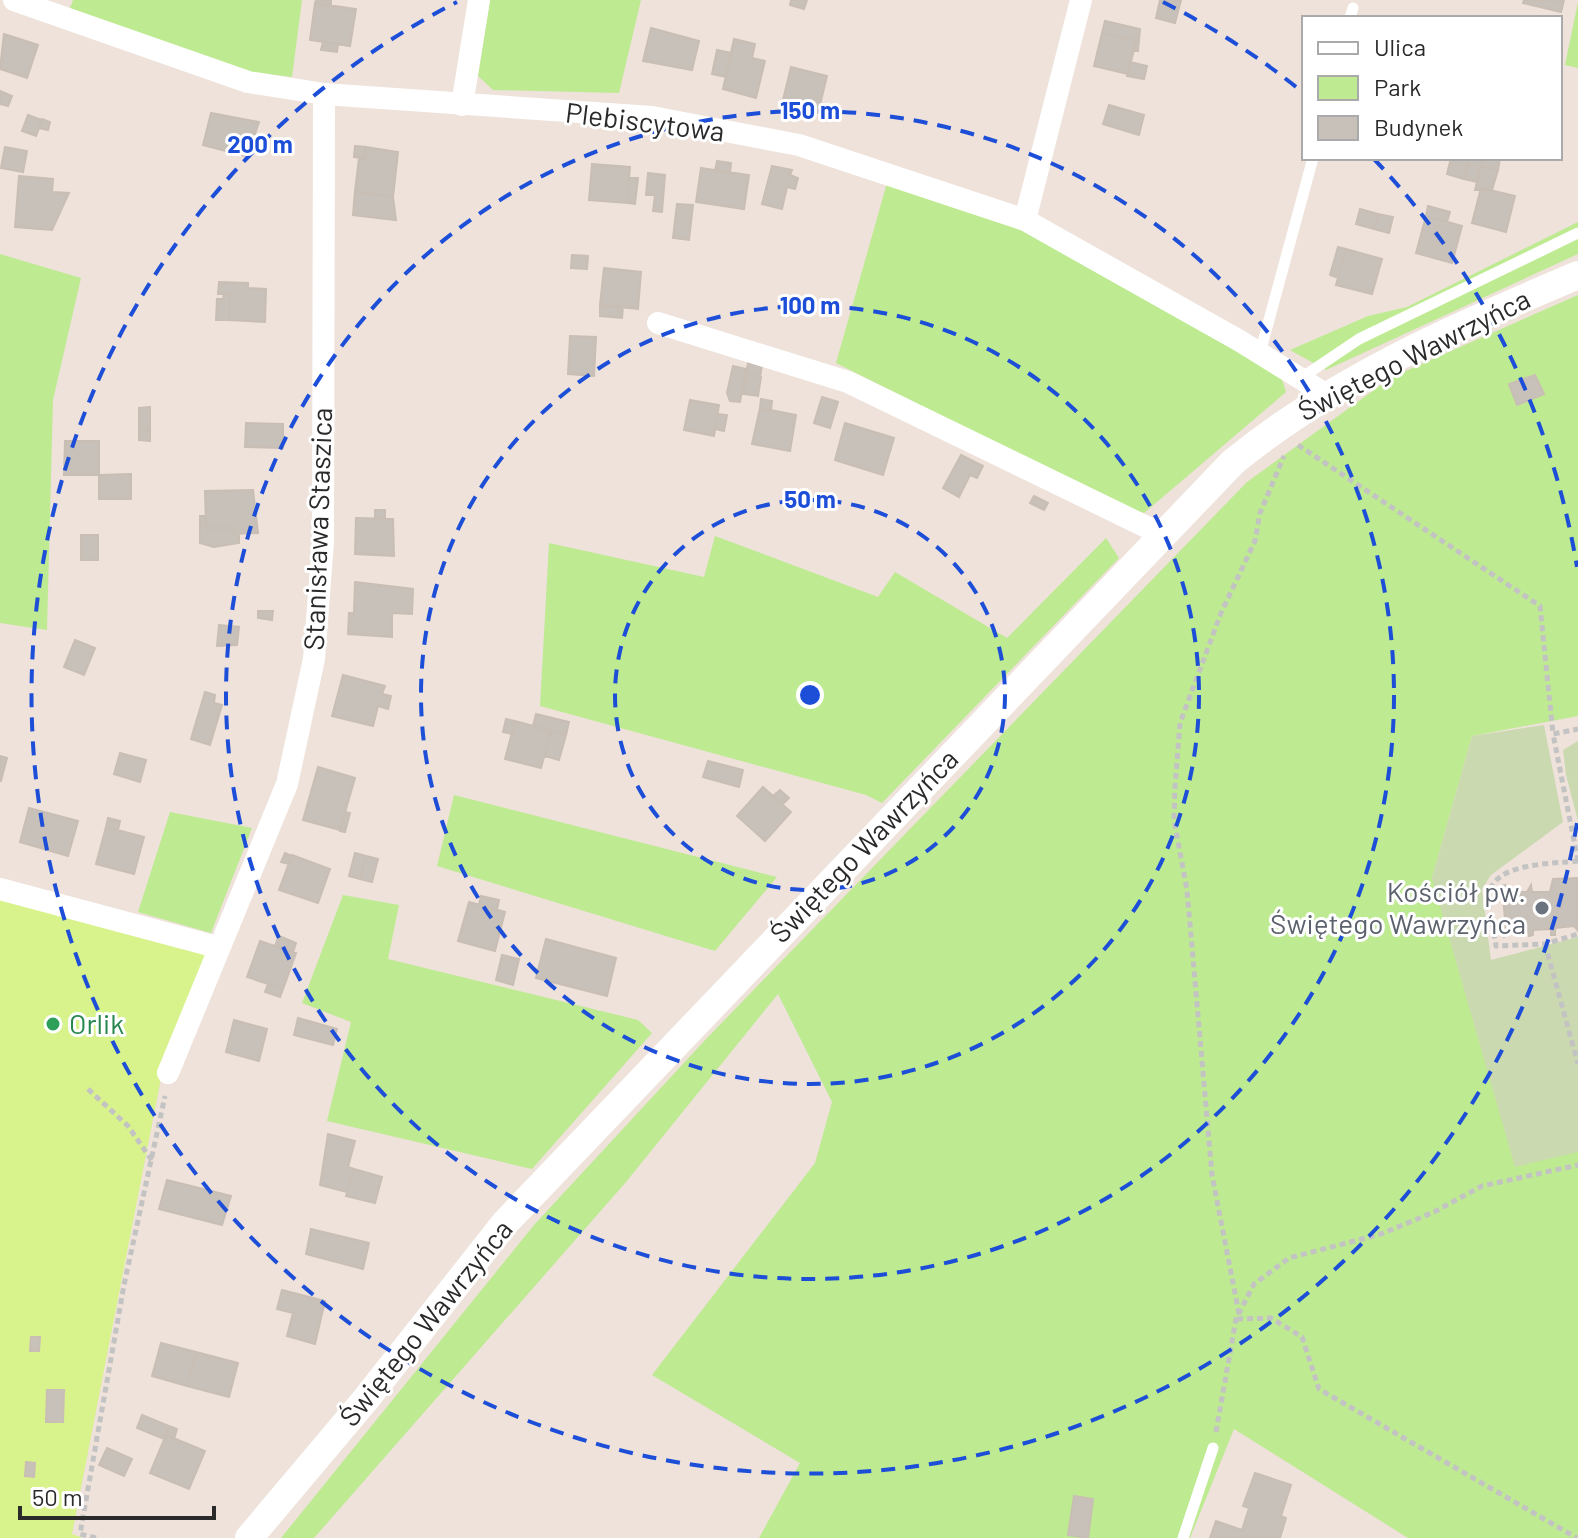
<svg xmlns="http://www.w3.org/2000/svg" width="1578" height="1538" viewBox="0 0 1578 1538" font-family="Barlow,sans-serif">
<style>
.green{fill:#beea91}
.cemetery{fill:#cbd9b0}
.pitch{fill:#d8f28c}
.building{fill:#c8c1b9;stroke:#c9beb4;stroke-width:2}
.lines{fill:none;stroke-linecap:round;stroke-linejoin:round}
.path{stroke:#c3c3c3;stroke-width:5;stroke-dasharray:6 4;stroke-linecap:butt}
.service{stroke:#fff;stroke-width:11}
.minor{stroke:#fff;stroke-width:22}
.tertiary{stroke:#fff;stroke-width:28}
.ring{fill:none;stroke:#1d4ed8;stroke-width:4;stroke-dasharray:14 10}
.worship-dot{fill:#6b7280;stroke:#fff;stroke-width:3}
.leisure-dot{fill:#2e9e5b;stroke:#fff;stroke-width:3}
.labels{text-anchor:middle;stroke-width:6;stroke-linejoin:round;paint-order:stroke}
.street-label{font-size:28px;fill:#2a2a2a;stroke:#fff}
.worship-label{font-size:28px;fill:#5b616d;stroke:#fff;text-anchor:end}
.leisure-label{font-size:28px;fill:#27864d;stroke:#fff;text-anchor:start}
.centre{fill:#1d4ed8;stroke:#fff;stroke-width:4}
.ring-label{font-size:24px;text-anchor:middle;font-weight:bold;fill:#1d4ed8;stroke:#fff;stroke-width:6;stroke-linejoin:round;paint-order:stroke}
</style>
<rect width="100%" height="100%" fill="#eee2da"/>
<!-- green -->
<path class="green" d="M73,0H302L292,77L236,70L69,11Z
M490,0H641L619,93L493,90L478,76Z
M1578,2V68L1565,65Z
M887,183L1021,230L1281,376L1286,392L1144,513L1132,511L836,363Z
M1578,222V254L1326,370L1290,350L1368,316L1407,307Z
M0,254L81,278L53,400L47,630L0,623Z
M1578,295V716L1472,736L1432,878L1578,1151V1538H1408L1234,1429L1190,1538H759L800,1463L652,1375L815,1163L832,1102L778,994L626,1182L314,1538H281L534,1225L707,1038L1247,482L1392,377Z
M715,536L878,597L895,572L1007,638L1106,538L1119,558L882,803L866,795L540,706L549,543L704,577Z
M454,795L777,877L715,951L437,866Z
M170,812L252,828L211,933L138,912Z
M343,895L399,905L388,959L638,1020L652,1033L532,1169L327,1121L351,1022L302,1003Z"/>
<!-- cemetery -->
<path class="cemetery" d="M1544,725L1563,822L1491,875L1482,889L1491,960L1578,937V1152L1515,1167L1432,878L1472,736Z
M1578,741V821L1566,775L1563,750Z"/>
<!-- pitch -->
<path class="pitch" d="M0,889L217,947L162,1073L72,1534L83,1538H0Z"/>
<!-- building -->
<path class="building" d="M316,0H331V6L315,3Z
M791,0H807L804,9L790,5Z
M1160,0H1181L1175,23L1156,18Z
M1524,0H1564L1561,12L1523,3Z
M315,3L356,9L350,46L310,40Z
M1105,21L1140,29L1138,51L1134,50L1136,41L1102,33Z
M651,28L699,41L692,70L643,61Z
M1102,33L1136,41L1128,74L1094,66Z
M4,34L38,45L27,78L0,69Z
M734,39L755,44L752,58L765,61L756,98L723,89Z
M323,42L338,44L337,52L321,50Z
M717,50L732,53L726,77L712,74Z
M1130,62L1147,66L1144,79L1127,76Z
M791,67L827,76L818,113L782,104Z
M0,91L12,96L8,106L0,104Z
M1109,105L1144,115L1139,135L1103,124Z
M211,113L259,122L255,134L259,142L249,157L203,145Z
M28,115L42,120L36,136L22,131Z
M42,119L50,122L48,130L39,128Z
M355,146L366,147L365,159L354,157Z
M5,147L27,151L23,172L1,168Z
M366,147L398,152L393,197L355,191L359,158L365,159Z
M1451,158H1470L1464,179L1447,174Z
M1470,158H1483L1477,182L1464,179Z
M1483,158H1500L1498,170L1481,166Z
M717,161L731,163L730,173L715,171Z
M592,164L630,167L627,203L589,200Z
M772,166L792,170L790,175L798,178L795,189L787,187L782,209L762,204Z
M1481,166L1498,170L1492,190H1475Z
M701,168L749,175L744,209L696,202Z
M648,173L665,175L662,212L653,211L655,195H646Z
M19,176L53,179L52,192L69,193L52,230L15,227Z
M629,178H638L635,204L627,203Z
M1481,188L1515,196L1506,232L1472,223Z
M355,191L393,197L396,220L353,215Z
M677,204L693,205L689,240L673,238Z
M1428,206L1450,212L1447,222L1426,216Z
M1360,209L1378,214L1374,229L1356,224Z
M1378,214L1393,217L1389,233L1374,229Z
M1426,216L1462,226L1452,263L1416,253Z
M1338,247L1346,249L1338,278L1330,275Z
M1346,249L1382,259L1372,294L1336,285Z
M572,255L588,256L587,269L571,268Z
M604,268L641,272L638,309L600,305Z
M219,282L248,283V288L266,289L265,322L229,320L230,294H218Z
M224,294H230L229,320H216L217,299H223Z
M600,305L623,307L622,318L600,316Z
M570,336L596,337L594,376L568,374Z
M748,363L762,365L760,377L746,374Z
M733,366L746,369L740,402L730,401L727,393Z
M747,375L761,377L758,396L743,394Z
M1535,375L1544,394L1517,405L1509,384Z
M822,397L838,402L830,428L814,423Z
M761,399L772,401L771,410L760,408Z
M690,400L719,405L714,436L684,430Z
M150,407V429L139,430V408Z
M760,408L796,415L790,451L752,444Z
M718,414L727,415L724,431L715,429Z
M246,423L283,424V448L245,447Z
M845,423L894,438L883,475L835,460Z
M139,430H150V441L139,440Z
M65,441H99V475H64Z
M961,455L983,466L977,478L970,475L959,497L943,488Z
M131,474V499H99V475Z
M253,490L258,533L232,534V528H206L205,491Z
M1034,496L1048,503L1044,510L1030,503Z
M375,510H385V518H375Z
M200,516H206V528H232V534H239V543L214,547L200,543Z
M356,518L393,519L394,556L355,554Z
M81,535H98V560H81Z
M355,582L413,589L412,614L392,613V637L348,634L349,613H354Z
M258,611H273L272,620L258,618Z
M219,625L239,627L237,645L217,646Z
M75,640L95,648L84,675L64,667Z
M343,675L385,686L382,694L391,696L388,709L378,706L373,726L332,716Z
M205,692L215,695L214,703L222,705L210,745L191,739Z
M536,714L569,722L566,735L533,726Z
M506,719L515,721L512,734L503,732Z
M515,721L551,731L541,768L505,759Z
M551,731L566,735L559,760L545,756Z
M120,753L146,760L140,782L114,774Z
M0,756L7,758L1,781H0Z
M708,761L743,770L739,787L703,777Z
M318,767L355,778L340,830L303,820Z
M763,787L791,812L765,841L737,816Z
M780,790L789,798L783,804L773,796Z
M29,808L78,821L68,856L20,842Z
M345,812L350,813L345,832L340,831Z
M108,818L120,821L118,830L106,827Z
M106,827L144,837L134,874L96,864Z
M285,853L292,856L289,864L281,862Z
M355,853L366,856L360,879L349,876Z
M292,855L330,869L318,903L279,890Z
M366,856L378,859L372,882L360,879Z
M1578,878V931L1574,926L1555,928V935H1551V929L1533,930V935L1529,936L1528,930L1510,932L1504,937L1502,934L1506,930L1502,886L1505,885L1510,892H1527L1531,885L1532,892H1550L1553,879Z
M481,896L499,900L497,909L479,904Z
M469,902L505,912L495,951L458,941Z
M279,936L296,943L293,952L275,946Z
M546,939L616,958L607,996L536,978Z
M260,941L296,953L283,989L247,977Z
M502,955L519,959L513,985L496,980Z
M268,984L283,989L280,997L265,992Z
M298,1018L337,1029L333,1045L294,1035Z
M234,1020L267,1029L259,1061L226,1052Z
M328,1134L355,1141L348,1167L354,1169L347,1192L320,1185Z
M354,1169L382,1177L375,1203L346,1196Z
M167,1180L231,1196L222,1225L159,1209Z
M311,1229L369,1243L363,1269L306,1254Z
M282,1290L325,1301L315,1344L287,1336L293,1313L277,1309Z
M31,1337H40L39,1351H30Z
M161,1343L196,1352L187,1386L152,1376Z
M196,1352L238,1363L229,1397L187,1386Z
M47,1390H64L63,1422H46Z
M142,1415L169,1426L164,1439L137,1428Z
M169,1426L177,1429L174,1439L166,1435Z
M166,1435L205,1451L189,1489L150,1473Z
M107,1448L132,1459L124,1476L99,1465Z
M26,1462L35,1463L34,1477L25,1476Z
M1255,1473L1291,1485L1281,1516L1286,1518L1280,1538H1210L1216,1521L1242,1530L1249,1508L1243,1506Z
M1074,1496L1093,1499L1088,1538L1068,1535Z"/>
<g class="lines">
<!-- path -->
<path class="path" d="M1298,445L1540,606L1553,734
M1578,861C1553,864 1493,862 1489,895C1488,910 1494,930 1496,946L1545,944L1578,934
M1578,861L1553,734L1578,729
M1545,944L1578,1064
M88,1089L128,1126L153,1162
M1239,1314L1212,1175L1187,890L1174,820L1175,787L1180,723L1221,613L1255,541L1260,513L1284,456
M1237,1319L1271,1318L1302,1337L1319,1389L1577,1538
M1216,1432L1236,1319L1254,1284L1289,1258L1381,1234L1434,1212L1482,1186L1578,1165
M96,1538L80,1534L124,1285L165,1096"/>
<!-- service -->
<path class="service" d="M1350,18L1353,8
M1260,353L1313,158
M1301,378L1359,339L1578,233
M1183,1538L1213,1448"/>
<!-- minor -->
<path class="minor" d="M14,0L248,82L324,94L652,117L799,145L1025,220L1240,341L1327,395
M462,105L479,0
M1025,220L1081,0
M658,323L848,382L1161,534
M0,889L217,947
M168,1073L287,784L314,659L323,542L324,94"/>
<!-- tertiary -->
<path class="tertiary" d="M249,1538L366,1399L505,1223L1233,462C1336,378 1457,326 1578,275"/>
</g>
<!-- distance rings -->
<g class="ring">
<circle cx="810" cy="695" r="195"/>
<circle cx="810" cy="695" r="389"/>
<circle cx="810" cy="695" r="584"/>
<path d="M1577 823A778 778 0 1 1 457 2M1163 2A778 778 0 0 1 1300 90M1374 159A778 778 0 0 1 1577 567"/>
</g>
<!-- markers -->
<circle class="worship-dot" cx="1542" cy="908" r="8"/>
<circle class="leisure-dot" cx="53" cy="1024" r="8"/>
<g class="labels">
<!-- street labels -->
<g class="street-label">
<text transform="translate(645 122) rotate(7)" y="10">Plebiscytowa</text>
<text transform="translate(1414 355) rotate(-27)" y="10">Świętego Wawrzyńca</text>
<text transform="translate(318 529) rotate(-88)" y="10">Stanisława Staszica</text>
<text transform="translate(864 846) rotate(-46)" y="10">Świętego Wawrzyńca</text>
<text transform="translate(426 1323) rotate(-51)" y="10">Świętego Wawrzyńca</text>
</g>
<!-- worship labels -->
<g class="worship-label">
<text x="1526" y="902">Kościół pw.<tspan x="1526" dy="32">Świętego Wawrzyńca</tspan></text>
</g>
<!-- leisure labels -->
<g class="leisure-label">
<text x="69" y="1034">Orlik</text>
</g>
</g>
<circle cx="810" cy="695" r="12" class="centre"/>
<g class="ring-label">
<text x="810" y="119">150 m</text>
<text x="260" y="153">200 m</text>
<text x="810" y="314">100 m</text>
<text x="810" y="508">50 m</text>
</g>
<!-- legend -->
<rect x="1302" y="16" width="260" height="144" fill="#ffffff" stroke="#aaaaaa" stroke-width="2"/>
<rect x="1318" y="42" width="40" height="12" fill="#ffffff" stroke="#aaaaaa" stroke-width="2"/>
<text x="1374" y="56" font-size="24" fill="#2a2a2a">Ulica</text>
<rect x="1318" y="76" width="40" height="24" fill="#beea91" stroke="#aaaaaa" stroke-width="2"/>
<text x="1374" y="96" font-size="24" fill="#2a2a2a">Park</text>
<rect x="1318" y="116" width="40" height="24" fill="#c8c1b9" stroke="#aaaaaa" stroke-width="2"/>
<text x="1374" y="136" font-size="24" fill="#2a2a2a">Budynek</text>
<!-- scale -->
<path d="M20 1506v12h194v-12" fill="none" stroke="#2a2a2a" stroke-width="4"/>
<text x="32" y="1506" font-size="24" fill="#2a2a2a" stroke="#ffffff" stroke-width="6" paint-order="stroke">50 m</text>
</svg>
